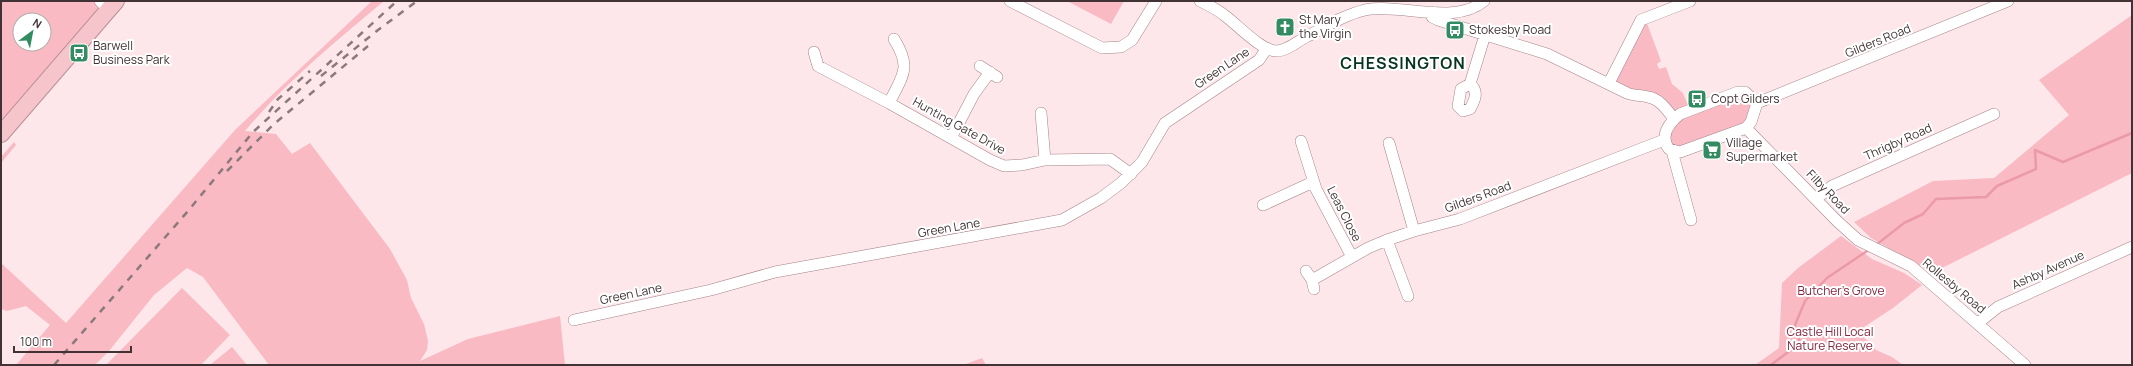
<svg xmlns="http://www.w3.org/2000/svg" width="2133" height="366" viewBox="0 0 2133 366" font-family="Manrope,sans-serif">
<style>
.green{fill:#f9bac3;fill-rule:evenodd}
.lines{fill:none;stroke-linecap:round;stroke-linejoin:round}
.stream{stroke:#eb9aa7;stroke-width:2.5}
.minor-casing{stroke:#a48388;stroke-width:12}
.highway-casing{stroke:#b79196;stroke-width:18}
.minor{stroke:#fff;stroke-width:11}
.highway{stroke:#f6c4cb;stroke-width:16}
.rail{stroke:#8b797c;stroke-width:2.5;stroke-dasharray:7 7;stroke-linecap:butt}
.labels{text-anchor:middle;stroke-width:4;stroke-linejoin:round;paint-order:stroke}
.poi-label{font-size:12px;fill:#413335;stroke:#fff;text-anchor:start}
.street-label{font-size:12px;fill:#413335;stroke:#fff}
.park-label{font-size:12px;fill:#83253d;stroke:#fff}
.district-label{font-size:16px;font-weight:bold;letter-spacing:1px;fill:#073420;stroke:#fff}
</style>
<rect width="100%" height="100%" fill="#fde7ea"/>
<!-- green -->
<path class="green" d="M1,1H94L102,9L23,99L1,120ZM20,20H44V44H20Z
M372,1H384C336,41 285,83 245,131L276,134L292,154L310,143L390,249L407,280L411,298L424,324L428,341L427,350L420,361L468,339L560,316L565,365H269L203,277L187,268L154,295L109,351L95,365H16L50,325L26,306L7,311L1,309V263L66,323L235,130Z
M1067,1H1124L1111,24Z
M2132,15V173L1932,273L1871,238L1854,222L1933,181L1994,178L2069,115L2039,80Z
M1645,18L1661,61L1657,64L1659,69L1666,67L1672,84L1683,93L1690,110L1738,92L1752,97L1751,122L1683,151L1666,145L1674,118L1661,103L1609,83Z
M14,142L16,145L1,163V157Z
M1841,236L1872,259L1904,273L1922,285L1893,308L1858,331L1876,350L1892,357L1903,365H1755L1779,348L1782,283L1798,268Z
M182,288L230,335L201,365H106Z
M232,347L247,365H210Z
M982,358L986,365H963Z"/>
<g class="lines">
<!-- stream -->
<path class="stream" d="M1876,245L1904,223L1923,214L1936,199L1986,197L1997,186L2036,169L2035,150L2063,162L2132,133
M1771,365L1800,343L1795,325L1805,301L1827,278L1870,249"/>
<!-- minor casing -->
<g class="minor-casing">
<path id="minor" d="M100,1L108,9
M1010,1L1102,48L1121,47L1132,40L1156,1
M1200,1C1208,5 1217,9 1224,15C1237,24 1260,50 1276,51C1287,51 1298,41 1306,37C1325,27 1344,15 1365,10C1401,3 1454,26 1484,1
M1431,12L1432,17L1438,20L1547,54L1627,93C1634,96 1641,95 1648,97C1660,99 1667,110 1674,119
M814,52L818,66L889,103L990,160L1004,166L1022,165L1045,160L1110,159L1131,174
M980,66L997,77
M1609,83L1641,20L1690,1
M1470,84C1479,91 1475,100 1470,109L1463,111L1458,106L1461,89Z
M1470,84L1485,35
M1738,92H1745L1757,103L1751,122L1746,128L1680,152L1669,149C1659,136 1669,123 1680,114Z
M889,103C903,75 912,68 894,39
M1757,103L2008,1
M1041,113L1045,160
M1746,128L1837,221L1858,240L1911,266L2025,365
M951,138L974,94L990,72
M1301,141L1316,189L1352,257
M1389,143L1414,231
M1672,151L1691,220
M1816,199L1832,186L1994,114
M1263,205L1313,182
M1387,240L1408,296
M1306,271L1312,280
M1314,289L1312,280L1368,248L1387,240L1414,231L1460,219L1664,140
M574,320L711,290L775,272L1062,220L1101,198L1121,183L1142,162L1165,123L1259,60L1267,48
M1978,323L1998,307L2132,247"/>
</g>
<!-- highway casing -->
<g class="highway-casing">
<path id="highway" d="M1,134L116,1"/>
</g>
<!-- minor -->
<use href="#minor" class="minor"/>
<!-- highway -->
<use href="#highway" class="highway"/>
<!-- rail -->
<path class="rail" d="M321,76L378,30L417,1
M269,112L278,99L310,71
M227,171L274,124L368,46
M54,365L188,211L253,132L397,1"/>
</g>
<!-- icons -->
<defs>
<g id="church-square" transform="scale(1)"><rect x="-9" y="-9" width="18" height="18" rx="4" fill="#328b61" stroke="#fff"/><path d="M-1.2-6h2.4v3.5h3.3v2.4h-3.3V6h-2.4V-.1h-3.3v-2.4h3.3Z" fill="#fff"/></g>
<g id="bus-square" transform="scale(1)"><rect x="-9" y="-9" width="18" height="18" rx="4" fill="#328b61" stroke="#fff"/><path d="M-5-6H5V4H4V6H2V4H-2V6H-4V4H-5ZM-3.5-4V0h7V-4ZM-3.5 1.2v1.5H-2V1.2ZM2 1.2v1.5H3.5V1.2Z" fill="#fff"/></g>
<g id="supermarket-square" transform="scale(1)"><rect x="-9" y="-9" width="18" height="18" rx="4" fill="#328b61" stroke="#fff"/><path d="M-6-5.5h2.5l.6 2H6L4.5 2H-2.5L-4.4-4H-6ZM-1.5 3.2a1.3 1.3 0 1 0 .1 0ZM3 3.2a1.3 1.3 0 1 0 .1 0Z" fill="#fff"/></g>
</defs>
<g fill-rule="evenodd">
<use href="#church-square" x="1285" y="27"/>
<use href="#bus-square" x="1455" y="30"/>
<use href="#bus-square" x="79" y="53"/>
<use href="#bus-square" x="1697" y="99"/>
<use href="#supermarket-square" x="1712" y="150"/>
</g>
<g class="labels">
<!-- poi labels -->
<g class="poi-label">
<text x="1299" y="24">St Mary<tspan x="1299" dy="14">the Virgin</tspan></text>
<text x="1469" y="34">Stokesby Road</text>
<text x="93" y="50">Barwell<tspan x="93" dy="14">Business Park</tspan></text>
<text x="1711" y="103">Copt Gilders</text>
<text x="1726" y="147">Village<tspan x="1726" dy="14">Supermarket</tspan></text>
</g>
<!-- street labels -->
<g class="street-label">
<text transform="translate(1878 41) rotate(-22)" y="4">Gilders Road</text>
<text transform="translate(1222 68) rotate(-34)" y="4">Green Lane</text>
<text transform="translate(959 126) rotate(29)" y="4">Hunting Gate Drive</text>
<text transform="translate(1898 142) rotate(-24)" y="4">Thrigby Road</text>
<text transform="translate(1828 192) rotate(46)" y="4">Filby Road</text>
<text transform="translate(1478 197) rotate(-20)" y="4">Gilders Road</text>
<text transform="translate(1344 214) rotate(63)" y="4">Leas Close</text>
<text transform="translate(949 228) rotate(-10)" y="4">Green Lane</text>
<text transform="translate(2048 270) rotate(-24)" y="4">Ashby Avenue</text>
<text transform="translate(1954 286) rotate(40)" y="4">Rollesby Road</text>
<text transform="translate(631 294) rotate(-12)" y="4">Green Lane</text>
</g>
<!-- park labels -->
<g class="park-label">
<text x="1841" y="295">Butcher's Grove</text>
<text x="1830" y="336">Castle Hill Local<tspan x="1830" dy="14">Nature Reserve</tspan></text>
</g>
<!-- district labels -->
<g class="district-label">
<text x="1403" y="69">CHESSINGTON</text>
</g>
</g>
<!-- border -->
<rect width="2133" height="366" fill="none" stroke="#413335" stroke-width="4"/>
<!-- north arrow -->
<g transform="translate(32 32) rotate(32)"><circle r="19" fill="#ffffff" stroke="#b3adae"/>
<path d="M0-3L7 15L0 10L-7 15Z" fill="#328b61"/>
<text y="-6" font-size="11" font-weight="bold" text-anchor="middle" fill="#413335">N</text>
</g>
<!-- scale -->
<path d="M14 346v6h117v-6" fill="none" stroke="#413335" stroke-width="2"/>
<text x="20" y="346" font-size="12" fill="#413335" stroke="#ffffff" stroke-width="3" paint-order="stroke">100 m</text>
</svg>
